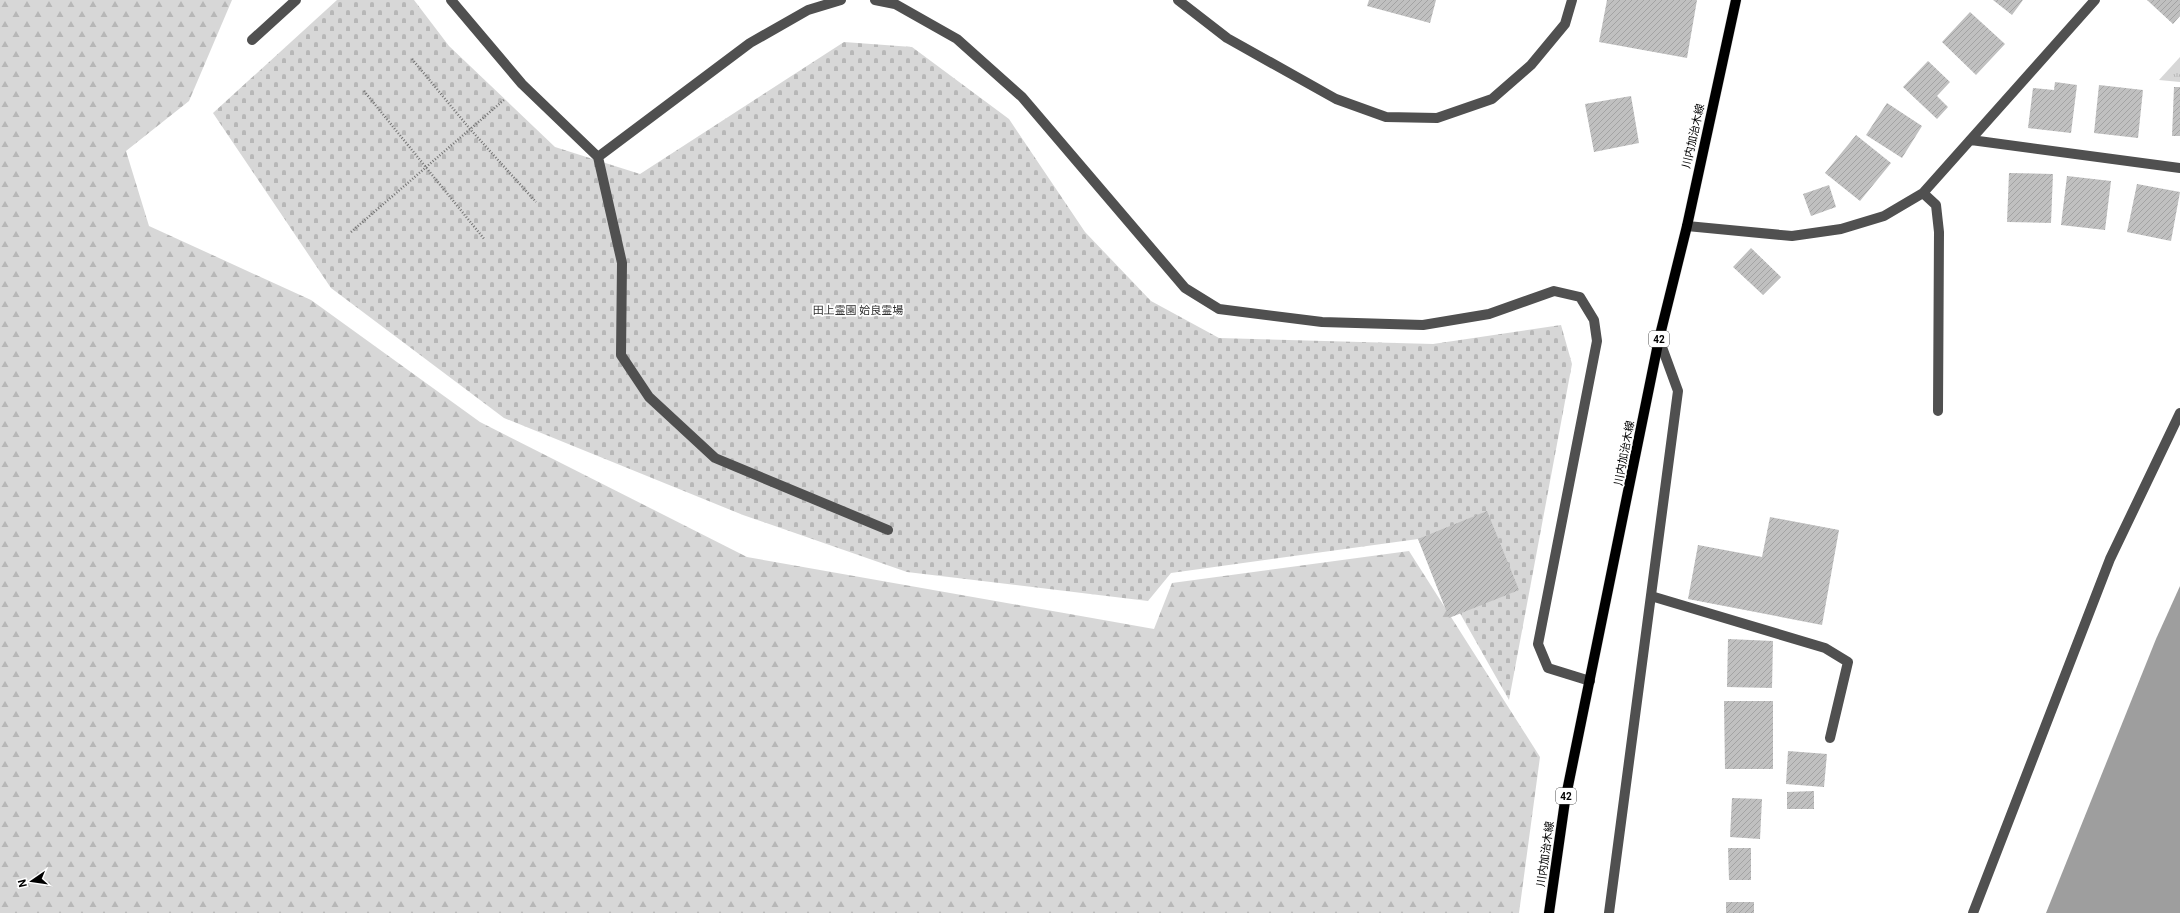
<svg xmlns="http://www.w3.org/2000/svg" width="2180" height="913" viewBox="0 0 2180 913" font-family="Roboto,'Noto Sans JP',sans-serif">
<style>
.forest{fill:url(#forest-firs)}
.cemetery{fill:url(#cemetery-stones)}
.park{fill:url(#park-tufts)}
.water{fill:#9e9e9e}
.building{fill:url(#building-hatch)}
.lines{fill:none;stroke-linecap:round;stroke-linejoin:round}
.major-casing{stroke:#dbdbdb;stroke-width:11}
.path{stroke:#727272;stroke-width:2.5;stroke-dasharray:1 2;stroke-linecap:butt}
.minor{stroke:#505050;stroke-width:10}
.major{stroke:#000;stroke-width:10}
.labels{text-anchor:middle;stroke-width:3.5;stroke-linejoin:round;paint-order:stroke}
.shield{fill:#fff;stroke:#4c4c4c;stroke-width:1}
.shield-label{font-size:10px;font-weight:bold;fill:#000}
.street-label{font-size:11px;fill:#000;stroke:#fff}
.park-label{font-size:11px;fill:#2e2e2e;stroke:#fff}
</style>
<defs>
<pattern id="forest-firs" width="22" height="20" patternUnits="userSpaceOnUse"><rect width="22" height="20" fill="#d7d7d7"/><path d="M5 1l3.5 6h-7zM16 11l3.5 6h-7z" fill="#b7b7b7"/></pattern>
<pattern id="cemetery-stones" width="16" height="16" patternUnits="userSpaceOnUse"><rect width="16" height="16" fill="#d7d7d7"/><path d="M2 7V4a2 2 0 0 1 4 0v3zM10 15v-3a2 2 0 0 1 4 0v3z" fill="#b7b7b7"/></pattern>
<pattern id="park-tufts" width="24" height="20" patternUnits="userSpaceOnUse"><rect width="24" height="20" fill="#d7d7d7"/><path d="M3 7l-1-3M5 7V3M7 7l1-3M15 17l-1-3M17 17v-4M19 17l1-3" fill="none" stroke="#b7b7b7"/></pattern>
<pattern id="building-hatch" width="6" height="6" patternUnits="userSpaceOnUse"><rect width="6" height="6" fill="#c0c0c0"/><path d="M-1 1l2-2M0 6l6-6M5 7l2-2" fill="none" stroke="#a3a3a3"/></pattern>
</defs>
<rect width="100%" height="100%" fill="#fff"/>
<!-- forest -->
<path class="forest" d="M0,0H232L189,101L126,151L149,226L311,300L480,422L747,557L1154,629L1172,583L1409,551L1540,757L1519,913H0Z"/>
<!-- cemetery -->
<path class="cemetery" d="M337,0H414L449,46L555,147L640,174L844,42L912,47L1009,119L1085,232L1151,301L1219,338L1433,344L1561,325L1572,364L1509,700L1418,539L1171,573L1148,601L907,572L743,515L504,418L331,288L213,113Z"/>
<!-- park -->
<path class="park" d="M2180,57V82L2159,80Z"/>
<!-- water -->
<path class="water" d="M2180,586V913H2046L2156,639Z"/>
<!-- building -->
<path class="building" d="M1369,0H1436L1430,23L1367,6Z
M1607,0H1697L1687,58L1599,42Z
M1993,0H2023L2012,15Z
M2147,0H2180V16L2173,24Z
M1970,12L2005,44L1976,75L1942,42Z
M1928,61L1950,82L1937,96L1948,107L1937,119L1903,87Z
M2055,82L2077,85L2071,133L2028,128L2033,88L2054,90Z
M2099,85L2143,90L2138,138L2094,133Z
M2174,87H2180V136H2172Z
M1631,96L1639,143L1594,152L1585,104Z
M1887,103L1922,126L1902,158L1866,135Z
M1856,135L1891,163L1860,201L1825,173Z
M2009,173L2053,174L2051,223L2007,222Z
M2067,176L2111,181L2105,230L2061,225Z
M2137,184L2180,192L2171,241L2127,232Z
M1829,185L1836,207L1811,216L1803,194Z
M1751,248L1781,277L1763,295L1733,267Z
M1487,511L1519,590L1449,618L1418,539Z
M1770,517L1839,530L1822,625L1688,599L1698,545L1762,557Z
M1728,639L1773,641L1772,688L1727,687Z
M1724,701H1773V769H1725Z
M1788,751L1827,754L1824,787L1786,784Z
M1814,791V809H1787V792Z
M1732,798L1762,799L1760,839L1730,837Z
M1728,848H1751V880H1729Z
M1726,902H1754V913H1726Z"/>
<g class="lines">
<!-- major casing -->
<g class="major-casing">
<path id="major" d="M1549,913L1565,801L1659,339L1687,226L1736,0"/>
</g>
<!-- path -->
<path class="path" d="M412,59L470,129L536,202
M364,91L485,240
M351,232L505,99"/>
<!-- minor -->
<path class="minor" d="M451,0L522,84L598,157
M841,0L808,10L750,43L598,157L622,263L621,355L649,397L715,458L888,530
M875,0L895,4L957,39L1022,97L1185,288L1219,309L1322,322L1423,325L1489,314L1554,291L1580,297L1594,320L1597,341L1538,644L1548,668L1590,681
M1178,0L1227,38L1336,99L1386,117L1437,118L1492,99L1531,65L1565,24L1572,0
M252,40L296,0
M1971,140L2180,168
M1923,193L1936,205L1939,232L1938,411
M1687,226L1792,236L1841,229L1884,216L1923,193L2095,0
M1651,596L1825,648L1848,662L1830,738
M1609,913L1678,391L1659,339
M1973,913L2110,559L2180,413"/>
<!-- major -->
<use href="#major" class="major"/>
</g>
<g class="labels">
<!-- shield labels -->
<g class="shield">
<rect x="1649" y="331" width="20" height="16" rx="3"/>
<rect x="1556" y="788" width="20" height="16" rx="3"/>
</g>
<g class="shield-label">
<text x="1659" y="343">42</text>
<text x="1566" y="800">42</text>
</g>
<!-- street labels -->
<g class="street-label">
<text transform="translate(1693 136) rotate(-77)" y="4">川内加治木線</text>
<text transform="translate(1624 453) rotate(-79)" y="4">川内加治木線</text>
<text transform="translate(1545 854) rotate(-82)" y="4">川内加治木線</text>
</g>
<!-- park labels -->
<g class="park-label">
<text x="858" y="314">田上霊園 姶良霊場</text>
</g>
</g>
<!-- north arrow -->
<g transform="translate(32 881) rotate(257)" stroke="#ffffff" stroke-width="3" paint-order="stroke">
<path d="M0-3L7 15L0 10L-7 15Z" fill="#000000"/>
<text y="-6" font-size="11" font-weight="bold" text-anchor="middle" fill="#000000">N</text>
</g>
</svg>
